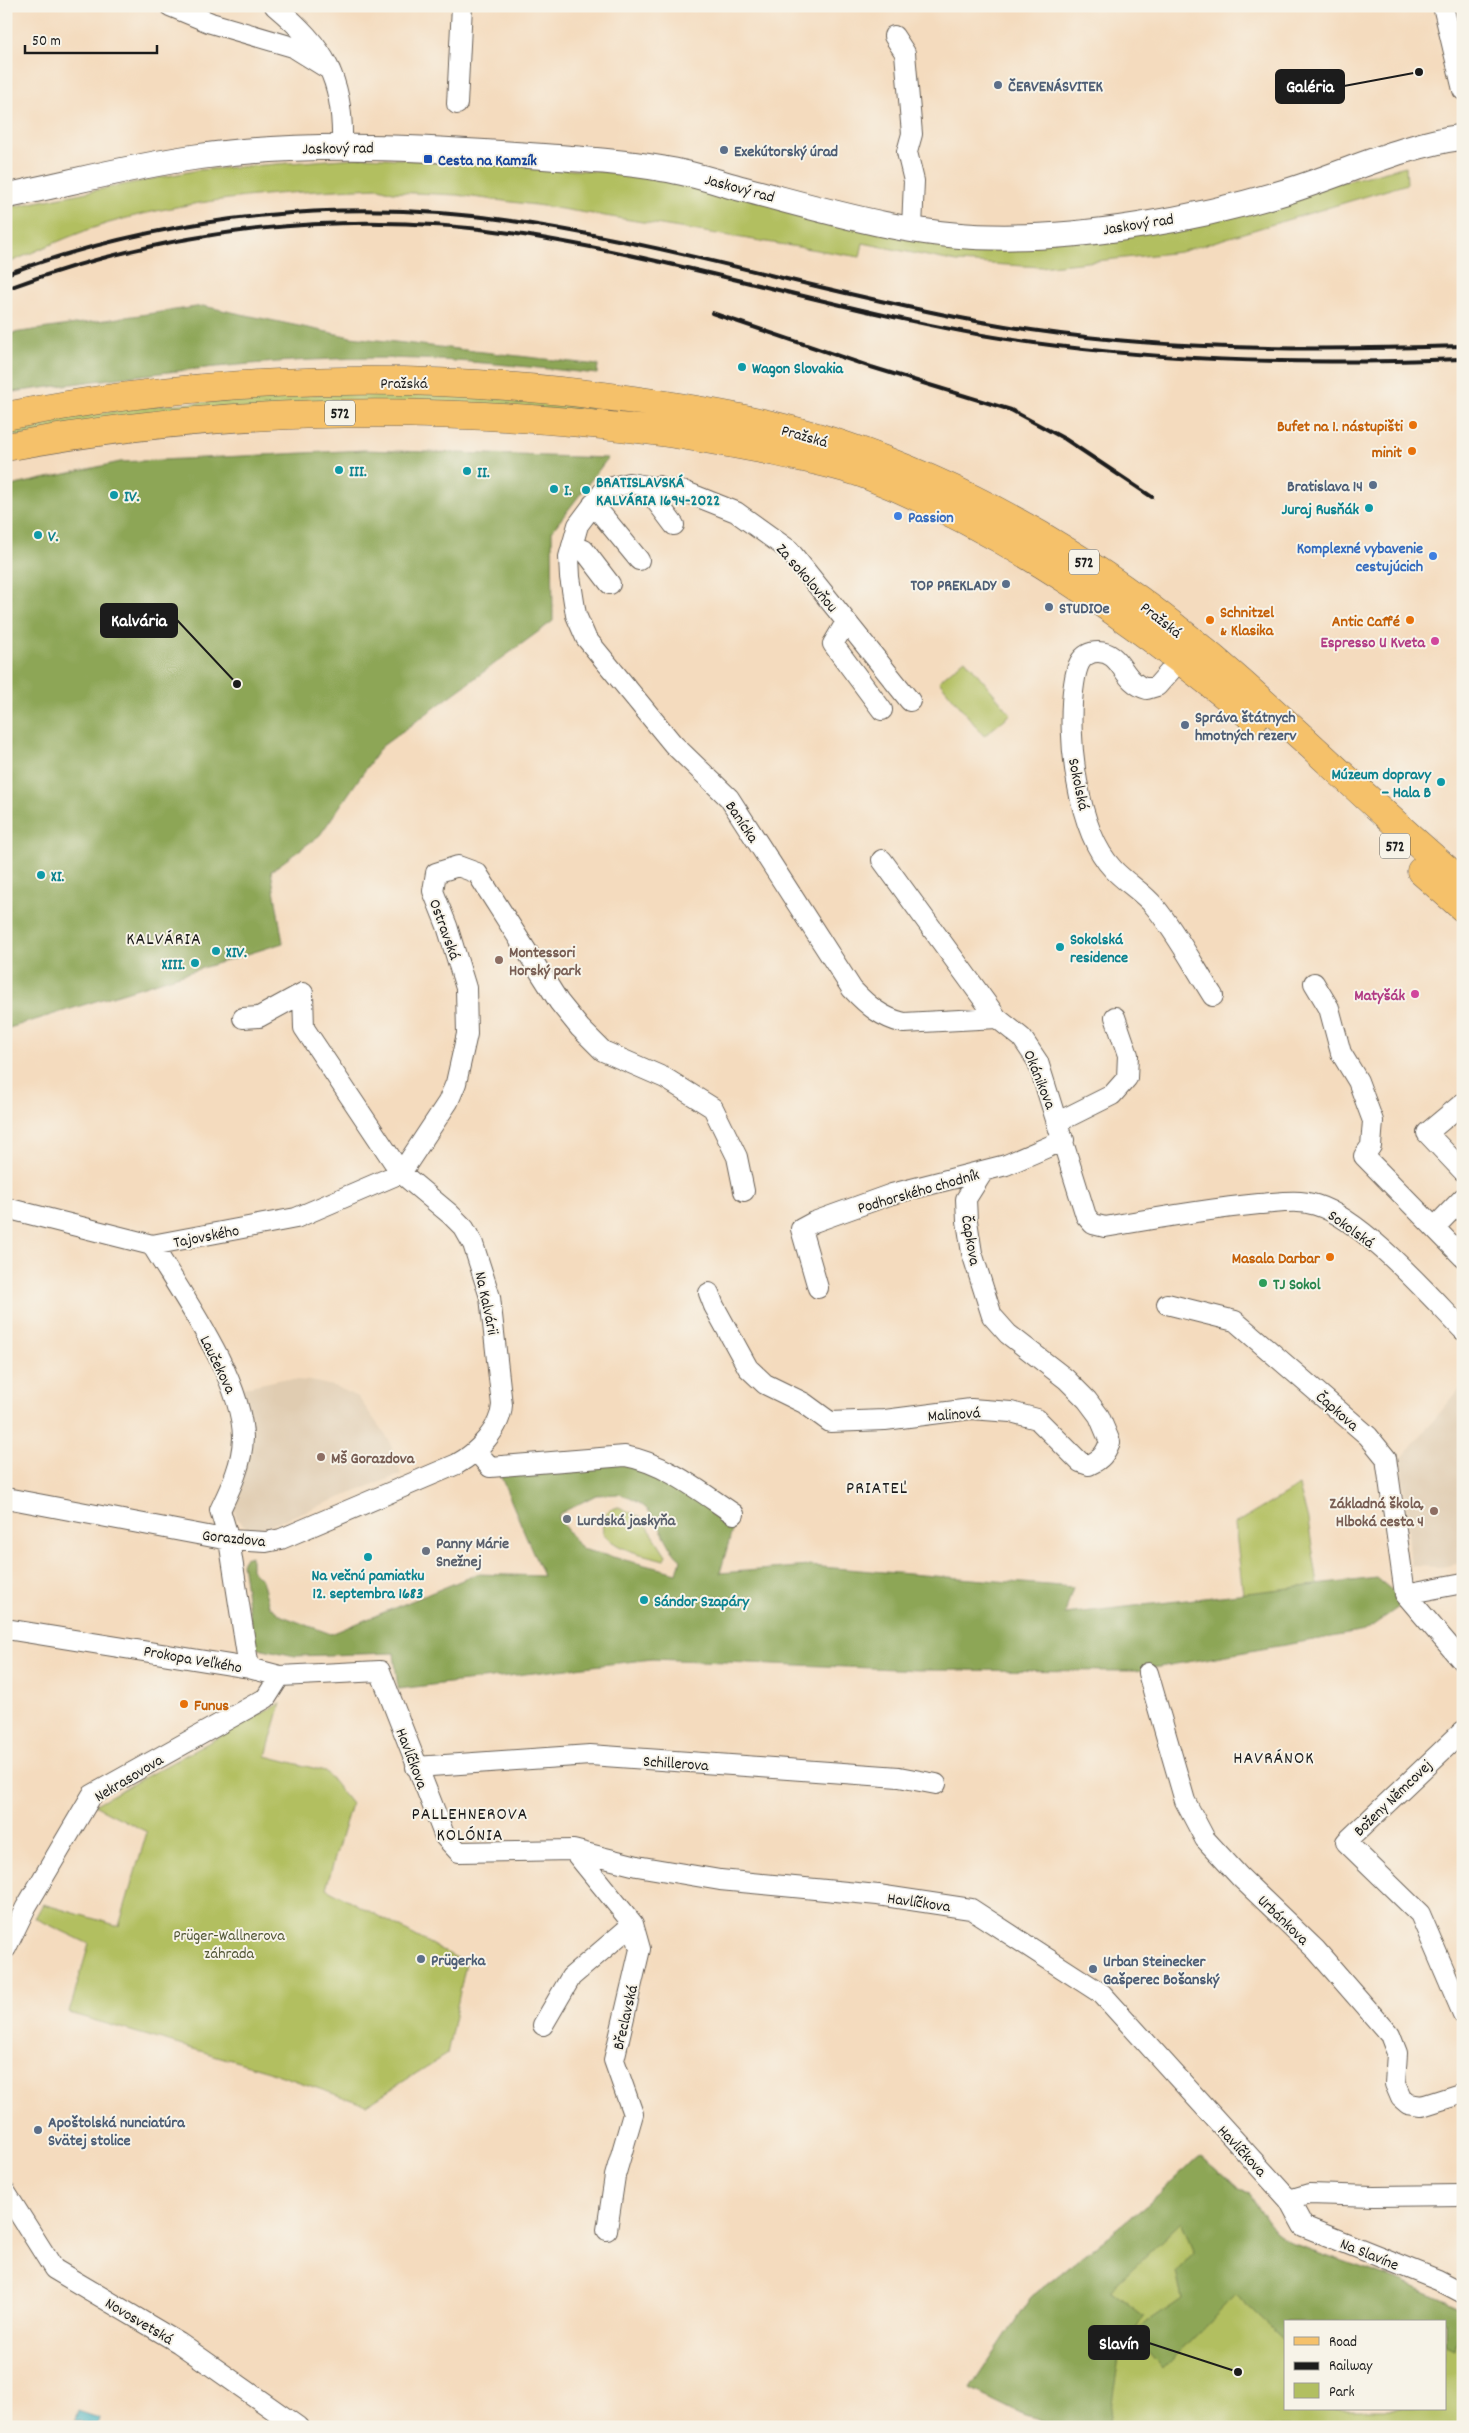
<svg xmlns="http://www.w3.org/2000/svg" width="1469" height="2433" viewBox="0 0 1469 2433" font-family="Dekko,sans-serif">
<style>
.built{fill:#e0ccb1}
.green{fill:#b2bf61;stroke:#676e3e;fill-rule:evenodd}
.forest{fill:#8da657;stroke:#54613a;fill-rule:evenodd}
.water{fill:#41afbe;stroke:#2e666d}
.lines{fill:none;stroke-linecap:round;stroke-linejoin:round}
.minor-casing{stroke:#685f55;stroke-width:22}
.tertiary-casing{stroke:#685f55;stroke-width:27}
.primary-casing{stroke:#685f55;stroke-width:29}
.minor{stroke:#fff;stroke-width:20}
.tertiary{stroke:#fff;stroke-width:25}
.primary{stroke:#f5c16b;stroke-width:28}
.rail{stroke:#1c1c1c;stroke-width:4}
.service-dot{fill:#5c6f8a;stroke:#f7f3e8;stroke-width:2}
.transit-dot{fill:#1a4fb4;stroke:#f7f3e8;stroke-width:2}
.culture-dot{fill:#0f9aa8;stroke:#f7f3e8;stroke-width:2}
.food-dot{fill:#e8710a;stroke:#f7f3e8;stroke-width:2}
.shop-dot{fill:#3f7fe0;stroke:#f7f3e8;stroke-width:2}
.hotel-dot{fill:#d1479c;stroke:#f7f3e8;stroke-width:2}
.education-dot{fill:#8d6e63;stroke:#f7f3e8;stroke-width:2}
.leisure-dot{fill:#2e9e5b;stroke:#f7f3e8;stroke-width:2}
.worship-dot{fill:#6b7280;stroke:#f7f3e8;stroke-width:2}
.labels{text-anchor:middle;stroke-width:4;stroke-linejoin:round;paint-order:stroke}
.shield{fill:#f7f3e8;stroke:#5e5c59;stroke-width:1}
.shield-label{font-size:15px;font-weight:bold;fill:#1c1c1c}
.service-label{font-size:16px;font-weight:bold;fill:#4e5e75;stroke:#f7f3e8;text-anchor:start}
.street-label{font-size:16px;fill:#1c1c1c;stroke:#f7f3e8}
.transit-label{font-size:16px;font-weight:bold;fill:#164399;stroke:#f7f3e8;text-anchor:start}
.culture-label{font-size:16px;font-weight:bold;fill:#0d838f;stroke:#f7f3e8;text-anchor:start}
.food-label{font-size:16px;font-weight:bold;fill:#c56008;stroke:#f7f3e8;text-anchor:end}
.shop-label{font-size:16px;font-weight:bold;fill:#366cbe;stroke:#f7f3e8;text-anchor:start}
.hotel-label{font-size:16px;font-weight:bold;fill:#b23c85;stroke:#f7f3e8;text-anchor:end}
.education-label{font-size:16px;font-weight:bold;fill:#785e54;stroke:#f7f3e8;text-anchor:start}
.leisure-label{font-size:16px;font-weight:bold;fill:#27864d;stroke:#f7f3e8;text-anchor:start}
.worship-label{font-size:16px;font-weight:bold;fill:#5b616d;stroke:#f7f3e8;text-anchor:start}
.park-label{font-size:16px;fill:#505534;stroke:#f7f3e8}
.neighbourhood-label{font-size:18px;letter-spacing:1px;fill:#1c1c1c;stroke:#f7f3e8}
.leader{fill:none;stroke:#1c1c1c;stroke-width:2}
.callout-dot{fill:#1c1c1c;stroke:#f7f3e8;stroke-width:2}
.callout{fill:#1c1c1c;stroke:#1c1c1c;stroke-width:2}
.callout-label{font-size:18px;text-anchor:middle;font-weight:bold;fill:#fff}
</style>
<rect width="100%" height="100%" fill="#f7f3e8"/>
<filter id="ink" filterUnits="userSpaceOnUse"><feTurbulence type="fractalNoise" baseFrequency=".02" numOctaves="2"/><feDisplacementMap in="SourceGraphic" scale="10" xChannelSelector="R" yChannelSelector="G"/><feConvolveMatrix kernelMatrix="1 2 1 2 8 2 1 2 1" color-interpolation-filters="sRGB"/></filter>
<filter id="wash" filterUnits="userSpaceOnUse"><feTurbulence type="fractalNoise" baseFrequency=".0096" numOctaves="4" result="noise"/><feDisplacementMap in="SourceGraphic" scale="20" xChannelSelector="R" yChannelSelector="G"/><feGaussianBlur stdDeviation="1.12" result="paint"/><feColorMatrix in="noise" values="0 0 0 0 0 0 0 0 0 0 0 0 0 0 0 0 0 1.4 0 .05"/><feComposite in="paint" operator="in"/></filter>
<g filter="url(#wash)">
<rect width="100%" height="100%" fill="#f4dbbe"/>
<!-- built -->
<path class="built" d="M283,1379L311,1381L337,1387L358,1397L389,1440L401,1474L260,1529L248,1528L237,1520L232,1505L241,1388Z
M1463,1385V1563L1441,1567L1411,1566L1401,1459Z"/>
<!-- green -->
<path class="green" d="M368,157L608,172L646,177L1010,249L1355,179L1406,166L1407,184L1180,252L1041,267L957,262L863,243L860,257L543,206L457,195L393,192L379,188C284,192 182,198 90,229C62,239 34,252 6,264V208L198,170Z
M342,392L445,393L578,404L703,422L576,411L6,437V428L138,407Z
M965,659L1011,714L984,736L939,681Z
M1299,1486L1308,1520L1318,1585L1243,1594L1235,1524Z
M619,1507L640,1517L644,1521L666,1555L664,1560C643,1554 617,1551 603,1533C601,1519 604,1509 619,1507Z
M281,1703L266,1756L325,1771L351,1804L326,1888L466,1963L447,2054L366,2105L262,2069L69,2013L89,1944L35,1918L43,1904L119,1926L147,1832L94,1805Z
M1202,2157L1239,2190L1250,2193L1266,2219L1275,2231L1291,2243L1403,2282L1463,2309V2427H1066L1025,2416L970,2389L1031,2297L1147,2205L1198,2158ZM1285,2322H1445V2409H1285Z"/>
<!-- forest -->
<path class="forest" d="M203,306L351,337L598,365L597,374C510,365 421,355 333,359C224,363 115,378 6,393V334Z
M365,450L608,458L552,531L553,621L381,747L320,835L271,871L283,943L6,1029V487L120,462Z
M638,1462L735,1520L720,1573L809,1566L1073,1587L1065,1614L1377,1578L1406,1602L1365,1631L1136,1671L919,1670L652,1659L398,1689L394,1653L295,1656L254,1647L242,1563L245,1558L251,1556V1569L262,1580L269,1606L282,1616L331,1634L477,1574L543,1576L498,1470ZM619,1494C646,1503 652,1512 665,1537C670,1546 673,1553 681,1559L677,1573L581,1549L559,1519V1514L596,1495Z
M1202,2157L1239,2190L1250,2193L1266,2219L1275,2231L1291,2243L1403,2282L1463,2309L1455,2349L1445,2344V2322H1285V2341L1236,2295L1163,2369L1133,2333L1122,2339L1108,2427L1061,2426L1025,2416L970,2389L1031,2297L1147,2205L1198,2158ZM1181,2222L1194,2252L1176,2272L1182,2299L1134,2332L1144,2316L1110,2290Z"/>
<!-- water -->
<path class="water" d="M78,2411L99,2418L97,2427L75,2420Z"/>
</g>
<g filter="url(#ink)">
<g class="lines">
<!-- minor casing -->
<g class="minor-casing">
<path id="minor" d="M170,6L211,23L293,47L330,70
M275,6C325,48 344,78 342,146
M1443,6L1463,90
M894,36L905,53L912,134L907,152L914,181L912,228
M457,104L462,6
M658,486L656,501L674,525
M593,504L639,560
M572,546L584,550L610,584
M846,622L833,644L882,710
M1180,660L1157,686L1147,689C1121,682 1123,652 1098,652C1079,652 1076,670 1074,684C1066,735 1077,831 1113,869C1126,883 1143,892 1155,907C1176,932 1195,968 1213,996
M910,701L789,550L736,512L686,492L629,483L605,489L578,525L569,557L570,577L576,615L586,638L673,744L729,798L852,989C867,1005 882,1018 904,1023L997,1018
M882,860L997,1018L1022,1038L1038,1062L1086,1216L1093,1224L1105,1227C1156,1218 1207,1209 1259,1204C1278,1203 1297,1199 1316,1205C1362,1219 1428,1294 1463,1330
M1314,983L1329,1008L1341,1053L1358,1081L1373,1121L1371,1146L1364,1156L1463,1257
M1463,1103L1427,1133L1463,1171
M1058,1122L1112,1095L1127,1078L1128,1055L1115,1017
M401,1173L448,1102L456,1083L467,1034L466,988L447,926L433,891L436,873L458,866L477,873L559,1002L580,1028L603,1051L665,1078L713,1108L737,1157L744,1191
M6,1208L152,1245L296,1218L401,1173
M1435,1227L1463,1198
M152,1245C182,1295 243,1380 243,1438C242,1465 231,1487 220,1510L229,1540L249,1668
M818,1288L801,1229L814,1222L892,1194L1006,1165L1064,1140
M709,1293L714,1306L748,1368L765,1384L804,1403L830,1422L885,1420L971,1409L1011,1412L1037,1419L1080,1462L1089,1465C1102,1459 1105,1454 1110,1442L1099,1416L1087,1400L1066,1379L1008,1334L992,1316L972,1253L967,1221L966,1199L983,1172
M1167,1304L1235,1321L1368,1436L1386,1458L1405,1594
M476,1451L490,1467L625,1456C665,1463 701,1492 734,1514
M6,1498L229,1540L266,1542L281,1539L457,1464C477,1453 501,1428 502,1405L490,1297L473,1244L464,1228L450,1214L401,1173L304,1028L303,993L259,1017L243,1018
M1405,1594L1463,1662
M1405,1594L1463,1583
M6,1629L249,1668L280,1676L380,1671L445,1837L459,1852L573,1850L637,1866L720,1880L878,1895L971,1909L1102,1994L1289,2200L1303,2226L1438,2280L1463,2293
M1148,1673L1185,1801L1205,1839L1240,1877L1316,1950L1390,2035L1397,2053L1395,2084L1401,2098L1408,2104L1422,2106L1463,2093
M1463,1731L1346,1842L1420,1914L1463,2014
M416,1767L590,1755L899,1777L936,1784
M573,1850L633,1924L640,1949L614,2060L633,2114L615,2176L607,2230
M6,1948L26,1907L92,1795L266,1698L280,1676
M543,2025L571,1977L633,1924
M6,2193L54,2269L179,2343L298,2427
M1289,2200L1309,2194L1374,2196L1463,2195"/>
</g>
<!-- tertiary casing -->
<g class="tertiary-casing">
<path id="tertiary" d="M6,196C69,183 132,166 196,157C301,142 403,147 508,154C560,158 613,160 664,169C691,173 717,182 743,189C824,210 907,236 991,237C1084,239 1196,219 1285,192C1344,174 1402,145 1463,137"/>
</g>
<!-- primary casing -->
<g class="primary-casing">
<path id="primary" d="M6,416C212,375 427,370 634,400C703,410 773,422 840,444C921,471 1000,509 1073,555C1218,644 1333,774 1463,883
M6,447C215,408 427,404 638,429C684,434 730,443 776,452C806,459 837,464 866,475C1010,531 1136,622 1254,719
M1421,871L1463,908"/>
</g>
<!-- minor -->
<use href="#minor" class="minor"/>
<!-- tertiary -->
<use href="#tertiary" class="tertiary"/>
<!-- primary -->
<use href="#primary" class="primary"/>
<!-- rail -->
<path class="rail" d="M6,274C171,214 351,195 525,223C679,247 828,294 982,322C1141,351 1302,351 1463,346
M6,289C169,228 345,208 517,234C674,258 826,307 982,335C1141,362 1302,365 1463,359
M712,313L871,367L1011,410L1065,439L1152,497"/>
</g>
</g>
<!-- markers -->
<g class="service-dot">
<circle cx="998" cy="85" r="5"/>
<circle cx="724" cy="150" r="5"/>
<circle cx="1373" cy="485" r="5"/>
<circle cx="1006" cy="584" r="5"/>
<circle cx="1049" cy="607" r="5"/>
<circle cx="1185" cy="725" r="5"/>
<circle cx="421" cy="1959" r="5"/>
<circle cx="1093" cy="1969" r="5"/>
<circle cx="38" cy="2130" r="5"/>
</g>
<rect class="transit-dot" x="423" y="154" width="10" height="10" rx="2.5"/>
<g class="culture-dot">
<circle cx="742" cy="367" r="5"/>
<circle cx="339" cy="470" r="5"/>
<circle cx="467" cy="471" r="5"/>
<circle cx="554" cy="489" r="5"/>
<circle cx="586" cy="490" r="5"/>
<circle cx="114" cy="495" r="5"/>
<circle cx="1369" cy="508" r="5"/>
<circle cx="38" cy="535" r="5"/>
<circle cx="1441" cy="782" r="5"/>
<circle cx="41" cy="875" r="5"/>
<circle cx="1060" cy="947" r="5"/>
<circle cx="216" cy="951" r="5"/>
<circle cx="195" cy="963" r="5"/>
<circle cx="368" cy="1557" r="5"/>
<circle cx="644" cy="1600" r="5"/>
</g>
<g class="food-dot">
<circle cx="1413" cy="425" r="5"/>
<circle cx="1412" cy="451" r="5"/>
<circle cx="1210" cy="620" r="5"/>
<circle cx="1410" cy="620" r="5"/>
<circle cx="1330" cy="1257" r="5"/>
<circle cx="184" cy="1704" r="5"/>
</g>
<g class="shop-dot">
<circle cx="898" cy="516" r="5"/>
<circle cx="1433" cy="556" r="5"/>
</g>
<g class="hotel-dot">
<circle cx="1435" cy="641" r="5"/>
<circle cx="1415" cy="994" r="5"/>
</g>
<g class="education-dot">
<circle cx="499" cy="960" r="5"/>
<circle cx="321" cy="1457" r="5"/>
<circle cx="1434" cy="1511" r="5"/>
</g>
<circle class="leisure-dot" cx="1263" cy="1283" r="5"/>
<g class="worship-dot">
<circle cx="567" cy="1519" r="5"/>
<circle cx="426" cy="1551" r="5"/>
</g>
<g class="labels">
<!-- shield labels -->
<g class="shield">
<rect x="325" y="400.5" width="30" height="25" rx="4"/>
<rect x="1069" y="549.5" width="30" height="25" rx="4"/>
<rect x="1380" y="833.5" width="30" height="25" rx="4"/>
</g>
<g class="shield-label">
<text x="340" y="418">572</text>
<text x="1084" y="567">572</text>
<text x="1395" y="851">572</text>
</g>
<!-- service labels -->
<g class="service-label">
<text x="1008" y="91">ČERVENÁSVITEK</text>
<text x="734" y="156">Exekútorský úrad</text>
<text x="1363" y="491" text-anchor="end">Bratislava 14</text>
<text x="996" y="590" text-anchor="end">TOP PREKLADY</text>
<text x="1059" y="613">STUDIOe</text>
<text x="1195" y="722">Správa štátnych<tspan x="1195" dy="18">hmotných rezerv</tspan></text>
<text x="431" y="1965">Prügerka</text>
<text x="1103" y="1966">Urban Steinecker<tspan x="1103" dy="18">Gašperec Bošanský</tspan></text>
<text x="48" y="2127">Apoštolská nunciatúra<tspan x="48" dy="18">Svätej stolice</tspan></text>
</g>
<!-- street labels -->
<g class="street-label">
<text transform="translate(338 147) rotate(-1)" y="6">Jaskový rad</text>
<text transform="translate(740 187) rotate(15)" y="6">Jaskový rad</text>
<text transform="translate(1138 223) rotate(-9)" y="6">Jaskový rad</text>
<text x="404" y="388">Pražská</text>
<text transform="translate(805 435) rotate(16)" y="6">Pražská</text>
<text transform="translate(808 577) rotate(49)" y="6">Za sokolovňou</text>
<text transform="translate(1162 619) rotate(38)" y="6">Pražská</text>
<text transform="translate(1080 784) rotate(78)" y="6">Sokolská</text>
<text transform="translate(743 821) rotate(56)" y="6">Banícka</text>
<text transform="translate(446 929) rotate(70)" y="6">Ostravská</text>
<text transform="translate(1041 1079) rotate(68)" y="6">Okánikova</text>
<text transform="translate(918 1190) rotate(-16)" y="6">Podhorského chodník</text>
<text transform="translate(1352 1228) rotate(36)" y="6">Sokolská</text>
<text transform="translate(206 1235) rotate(-11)" y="6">Tajovského</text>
<text transform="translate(972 1240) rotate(80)" y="6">Čapkova</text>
<text transform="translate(488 1303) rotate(78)" y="6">Na Kalvárii</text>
<text transform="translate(219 1364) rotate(64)" y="6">Laučekova</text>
<text transform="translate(1338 1410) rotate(41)" y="6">Čapkova</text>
<text transform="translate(954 1413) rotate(-4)" y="6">Malinová</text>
<text transform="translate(234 1537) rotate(6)" y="6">Gorazdova</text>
<text transform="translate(193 1658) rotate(10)" y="6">Prokopa Veľkého</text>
<text transform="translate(413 1758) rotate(69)" y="6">Havlíčkova</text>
<text transform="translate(676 1762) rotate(4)" y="6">Schillerova</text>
<text transform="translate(128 1777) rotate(-31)" y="6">Nekrasovova</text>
<text transform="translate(1392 1797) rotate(-44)" y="6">Boženy Němcovej</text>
<text transform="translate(919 1901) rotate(8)" y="6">Havlíčkova</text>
<text transform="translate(1284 1919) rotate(44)" y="6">Urbánkova</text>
<text transform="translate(624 2017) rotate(-77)" y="6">Břeclavská</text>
<text transform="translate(1243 2150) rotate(47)" y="6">Havlíčkova</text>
<text transform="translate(1370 2253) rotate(22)" y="6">Na Slavíne</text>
<text transform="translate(140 2320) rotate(31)" y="6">Novosvetská</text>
</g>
<!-- transit labels -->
<g class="transit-label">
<text x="438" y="165">Cesta na Kamzík</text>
</g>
<!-- culture labels -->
<g class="culture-label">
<text x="752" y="373">Wagon Slovakia</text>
<text x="349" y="476">III.</text>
<text x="477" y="477">II.</text>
<text x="596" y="487">BRATISLAVSKÁ<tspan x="596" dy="18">KALVÁRIA 1694-2022</tspan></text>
<text x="564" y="495">I.</text>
<text x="124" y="501">IV.</text>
<text x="1359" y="514" text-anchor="end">Juraj Rusňák</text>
<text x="48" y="541">V.</text>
<text x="1431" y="779" text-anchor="end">Múzeum dopravy<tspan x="1431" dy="18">– Hala B</tspan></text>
<text x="51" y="881">XI.</text>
<text x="1070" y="944">Sokolská<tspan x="1070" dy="18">residence</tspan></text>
<text x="226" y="957">XIV.</text>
<text x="185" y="969" text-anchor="end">XIII.</text>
<text x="368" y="1580" text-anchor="middle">Na večnú pamiatku<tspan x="368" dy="18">12. septembra 1683</tspan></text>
<text x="654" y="1606">Sándor Szapáry</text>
</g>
<!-- food labels -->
<g class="food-label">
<text x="1403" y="431">Bufet na 1. nástupišti</text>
<text x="1402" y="457">minit</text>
<text x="1220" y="617" text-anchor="start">Schnitzel<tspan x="1220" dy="18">&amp; Klasika</tspan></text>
<text x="1400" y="626">Antic Caffé</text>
<text x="1320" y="1263">Masala Darbar</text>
<text x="194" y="1710" text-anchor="start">Funus</text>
</g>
<!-- shop labels -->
<g class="shop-label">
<text x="908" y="522">Passion</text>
<text x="1423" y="553" text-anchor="end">Komplexné vybavenie<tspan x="1423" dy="18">cestujúcich</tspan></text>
</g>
<!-- hotel labels -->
<g class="hotel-label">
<text x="1425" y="647">Espresso U Kveta</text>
<text x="1405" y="1000">Matyšák</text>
</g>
<!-- education labels -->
<g class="education-label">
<text x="509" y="957">Montessori<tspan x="509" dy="18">Horský park</tspan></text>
<text x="331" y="1463">MŠ Gorazdova</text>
<text x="1424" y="1508" text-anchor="end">Základná škola,<tspan x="1424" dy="18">Hlboká cesta 4</tspan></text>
</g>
<!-- leisure labels -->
<g class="leisure-label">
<text x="1273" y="1289">TJ Sokol</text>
</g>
<!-- worship labels -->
<g class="worship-label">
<text x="577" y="1525">Lurdská jaskyňa</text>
<text x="436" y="1548">Panny Márie<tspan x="436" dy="18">Snežnej</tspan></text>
</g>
<!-- park labels -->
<g class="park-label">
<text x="229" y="1940">Prüger-Wallnerova<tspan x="229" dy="18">záhrada</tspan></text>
</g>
<!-- neighbourhood labels -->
<g class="neighbourhood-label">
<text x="164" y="944">KALVÁRIA</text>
<text x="877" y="1493">PRIATEĽ</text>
<text x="1274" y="1763">HAVRÁNOK</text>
<text x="470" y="1819">PALLEHNEROVA<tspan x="470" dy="21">KOLÓNIA</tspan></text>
</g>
</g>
<!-- callouts -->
<path class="leader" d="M1419 72L1344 86M237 684L177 620M1238 2372L1149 2343"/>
<g class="callout-dot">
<circle cx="1419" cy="72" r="5"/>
<circle cx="237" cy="684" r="5"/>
<circle cx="1238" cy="2372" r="5"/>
</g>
<g class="callout">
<rect x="1276" y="70" width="68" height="33" rx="5"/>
<rect x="101" y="604" width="76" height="33" rx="5"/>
<rect x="1089" y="2326" width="60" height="33" rx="5"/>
</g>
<g class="callout-label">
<text x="1310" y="92">Galéria</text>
<text x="139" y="626">Kalvária</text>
<text x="1119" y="2349">Slavín</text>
</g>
<!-- margin -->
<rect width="1469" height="2433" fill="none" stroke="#f7f3e8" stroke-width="25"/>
<!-- legend -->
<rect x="1284" y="2320" width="162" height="90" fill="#f7f3e8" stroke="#9f9d96"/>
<rect x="1294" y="2337" width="25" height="8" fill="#f5c16b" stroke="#9f9d96"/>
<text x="1329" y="2346" font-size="15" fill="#1c1c1c">Road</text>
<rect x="1294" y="2362" width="25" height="8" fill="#1c1c1c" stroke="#9f9d96"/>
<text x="1329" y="2370" font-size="15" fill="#1c1c1c">Railway</text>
<rect x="1294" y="2383" width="25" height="15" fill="#b2bf61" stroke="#9f9d96"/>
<text x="1329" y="2396" font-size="15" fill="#1c1c1c">Park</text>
<!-- scale -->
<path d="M25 45v8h132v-8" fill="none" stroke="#1c1c1c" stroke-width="2.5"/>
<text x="32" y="45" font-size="15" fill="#1c1c1c" stroke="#f7f3e8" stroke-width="4" paint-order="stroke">50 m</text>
</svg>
